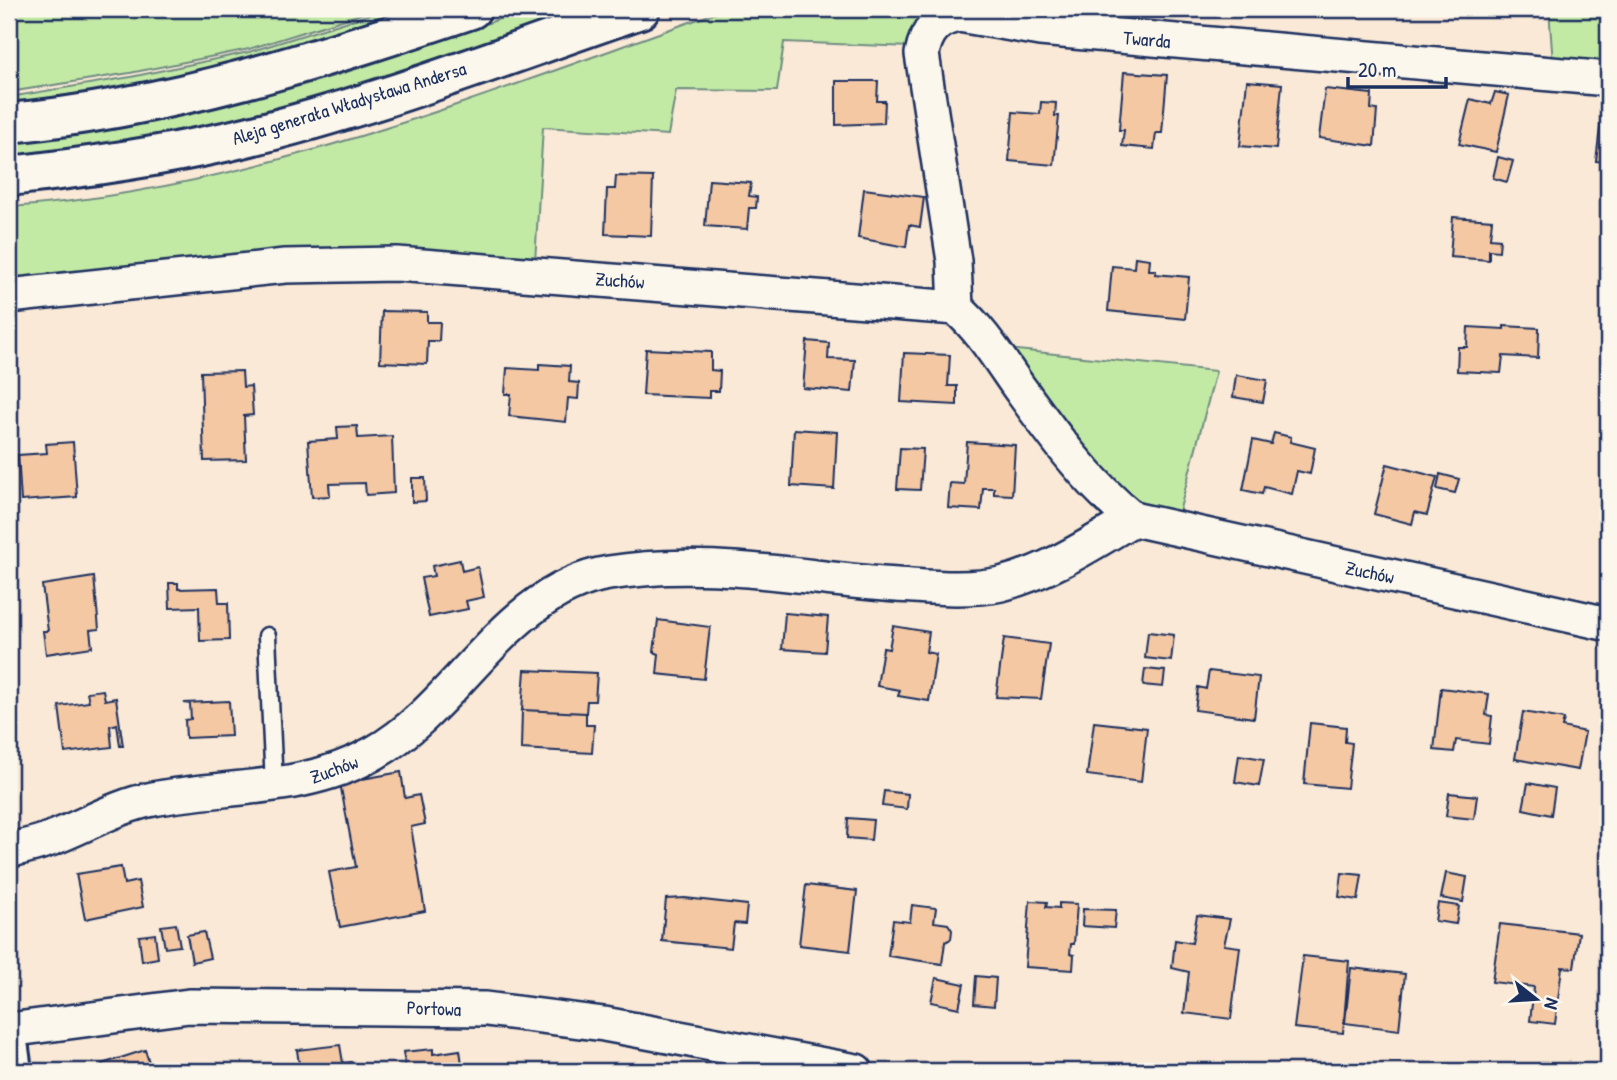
<svg xmlns="http://www.w3.org/2000/svg" width="1617" height="1080" viewBox="0 0 1617 1080" font-family="'Patrick Hand',sans-serif">
<style>
.green{fill:#c3eaa5;stroke:#6f8c82;stroke-width:2}
.building{fill:#f4c8a3;stroke:#1b2f5e;stroke-width:2}
.lines{fill:none;stroke-linecap:round;stroke-linejoin:round}
.service-casing{stroke:#1b2f5e;stroke-width:21}
.minor-casing{stroke:#1b2f5e;stroke-width:38}
.tertiary-casing{stroke:#1b2f5e;stroke-width:44}
.secondary-casing{stroke:#1b2f5e;stroke-width:44}
.service{stroke:#fbf7ec;stroke-width:16}
.minor{stroke:#fbf7ec;stroke-width:33}
.tertiary{stroke:#fbf7ec;stroke-width:38}
.secondary{stroke:#fbf7ec;stroke-width:38}
.labels{text-anchor:middle;stroke-width:5;stroke-linejoin:round;paint-order:stroke}
.street-label{font-size:19px;fill:#1b2f5e;stroke:#fbf7ec}
</style>
<rect width="100%" height="100%" fill="#f9e9d6"/>
<filter id="ink" filterUnits="userSpaceOnUse"><feTurbulence type="fractalNoise" baseFrequency=".0143" numOctaves="2"/><feDisplacementMap in="SourceGraphic" scale="14" xChannelSelector="R" yChannelSelector="G"/><feConvolveMatrix kernelMatrix="1 2 1 2 8 2 1 2 1" color-interpolation-filters="sRGB"/></filter>
<g filter="url(#ink)">
<!-- green -->
<path class="green" d="M9,9H377L249,49L130,73L9,92Z
M387,9H414L252,59L133,86L9,103V97L131,77L249,52Z
M529,9H583C466,50 349,93 229,122C156,140 83,149 9,158V142C113,127 216,110 317,81C389,61 459,32 529,9Z
M727,9H936L912,47L784,42L777,91L676,90L668,135L543,127L535,262L9,284V207C257,190 494,90 727,9Z
M990,9H1140L1136,32Z
M1549,9H1608V71L1553,64Z
M1008,349L1216,371L1177,520L1137,508L1102,480Z"/>
<!-- building -->
<path class="building" d="M1124,72L1167,75L1162,133H1156L1154,149L1122,146L1124,130H1119Z
M836,81H878L877,101H885L884,123L836,125Z
M1247,81L1282,84L1276,149L1240,146Z
M1325,89L1372,94L1371,109L1377,110L1374,146L1319,138Z
M1495,92L1509,95L1496,152L1459,144L1470,99L1491,104Z
M1041,102L1056,103L1055,116H1059L1054,165L1009,161L1013,112L1040,114Z
M1601,119L1608,120V162L1596,161Z
M1498,157L1513,161L1507,182L1493,178Z
M616,176L653,177L651,236L605,234L607,189H615Z
M709,180L751,183L749,196L757,197L756,208H749L747,229L705,226Z
M864,189L924,197L920,227L909,225L906,247L858,238Z
M1453,217L1492,220L1490,238L1500,239L1499,251L1489,250V260L1450,257Z
M1135,257L1150,259L1149,270H1156L1155,274L1189,277L1185,319L1108,311L1112,266L1134,268Z
M382,311L427,312V322H440L439,341H428L427,364L380,362Z
M1504,326L1539,328L1538,358L1503,356L1501,373L1457,371L1458,347H1467L1468,327L1504,329Z
M807,341L829,343L828,359L855,360L852,392L803,388Z
M646,349L711,352V370L720,371L719,391H709V398L643,395Z
M904,353L950,355L948,386H957V405L901,402Z
M539,364L570,366L569,382L579,383L578,399L568,398L566,422L509,416L511,394H505L507,368L539,370Z
M242,371L243,387L251,386L253,415L244,416L246,460L204,461L201,372Z
M1236,375L1267,380L1263,402L1233,397Z
M357,426L358,438L392,436L394,493L366,495L365,483L329,484L330,496L312,497L308,441L338,439L337,427Z
M794,429L837,432L834,489L791,486Z
M1274,433L1291,437L1290,442L1315,448L1310,474L1297,471L1292,494L1264,487L1262,494L1243,490L1253,440L1271,444Z
M73,442L77,497L21,501L18,455L47,453L46,444Z
M967,442L1015,445L1012,495L994,494V488H983L981,510L948,508L950,483L964,484Z
M900,448L923,449L920,490L897,489Z
M1387,464L1437,477L1427,515L1415,512L1412,524L1374,514Z
M1440,474L1459,479L1455,493L1437,489Z
M412,478H425L426,501L412,502Z
M460,560L462,571L478,567L484,597L466,601L468,609L429,617L421,578L434,576L432,566Z
M94,577L99,629L90,630L92,647L46,654L43,631H48L42,585Z
M169,583H178V589L218,588L219,603H228L229,640L200,641L199,607L170,608Z
M785,613L828,617L825,652L782,649Z
M658,620L710,627L704,679L657,674L659,654L654,652Z
M893,626L929,632L926,652L936,654L929,701L898,696L900,690L877,686L883,648L889,649Z
M1148,632L1174,635L1171,661L1145,658Z
M1004,638L1049,644L1041,699L996,697Z
M1145,669L1165,671L1163,687L1143,685Z
M525,670L597,673L595,701H587L586,713L522,710Z
M1209,671L1259,677L1254,718L1195,710L1198,687L1206,689Z
M1441,688L1489,694L1486,715L1492,716L1489,744L1456,740L1454,752L1434,750Z
M103,690L105,700L116,698L123,746H120L117,724L110,726L112,747L65,753L59,706L89,702L87,692Z
M229,701L231,736L186,738L185,720L191,719L190,704L184,703Z
M522,710L586,713V725H594L592,753L521,749Z
M1523,712L1564,719L1562,727L1585,732L1578,770L1515,759Z
M1094,722L1147,728L1141,782L1087,775Z
M1310,723L1346,727L1345,742L1352,743L1347,788L1304,784Z
M1239,755L1264,759L1259,786L1235,782Z
M401,772L405,798L419,795L425,824L411,827L425,911L340,927L329,872L356,867L340,783Z
M1528,783L1555,788L1551,815L1523,809Z
M884,791L908,794L907,809L882,806Z
M1449,793L1477,796L1474,819L1446,816Z
M848,818L873,820L871,840L847,838Z
M121,867L124,884L138,881L143,907L85,919L76,874Z
M1342,873L1362,875L1358,900L1339,897Z
M1446,873L1467,877L1463,902L1441,898Z
M806,885L857,891L850,951L799,945Z
M685,898L747,905L745,924L734,923L731,948L662,941L666,899Z
M1030,901L1047,902L1046,907L1059,908V903L1077,904L1074,944H1071L1070,954L1074,955L1073,970L1025,967Z
M1438,903L1459,906L1456,924L1435,921Z
M912,905L936,908L934,922L948,924L952,930L951,939L945,942L942,964L888,956L893,920L910,922Z
M1083,909L1116,910L1114,928L1082,926Z
M1197,915L1230,919L1224,945L1240,947L1231,1019L1184,1013L1189,972L1172,968L1175,940L1192,943Z
M176,924L180,946L165,948L161,926Z
M1500,924L1579,933L1574,968L1562,967L1555,1024L1530,1021L1534,987L1492,982Z
M204,932L210,958L192,962L187,935Z
M155,934L158,958L142,961L139,936Z
M1303,956L1349,961L1343,1033L1294,1028Z
M1351,968L1405,974L1399,1030L1345,1023Z
M976,976L996,978L994,1006L974,1004Z
M936,978L964,984L959,1008L931,1002Z
M340,1045L343,1063L351,1062L353,1071H300L297,1050Z
M433,1049V1054L460,1050L463,1071H406L403,1052Z
M145,1050L152,1071H104L102,1064Z"/>
<g class="lines">
<!-- service casing -->
<g class="service-casing">
<path id="service" d="M267,636L274,785"/>
</g>
<!-- minor casing -->
<g class="minor-casing">
<path id="minor" d="M9,296L285,266L397,264L956,308C982,330 1000,361 1020,389C1054,436 1087,482 1133,519L1608,624
M956,308L954,261L922,54C926,32 936,19 959,15L1040,29L1608,79
M9,851C22,847 37,844 50,839C85,826 116,806 153,799C227,785 306,792 374,753C460,705 506,590 609,573C706,557 800,578 897,585C930,587 968,591 1001,584C1049,572 1091,544 1133,519
M9,1030L189,1006L486,1009L604,1024L856,1071"/>
</g>
<!-- tertiary casing -->
<g class="tertiary-casing">
<path id="tertiary" d="M9,1049L12,1071"/>
</g>
<!-- secondary casing -->
<g class="secondary-casing">
<path id="secondary" d="M9,123C169,108 320,60 471,9
M9,176C83,168 157,157 229,141C369,109 505,55 640,9"/>
</g>
<!-- service -->
<use href="#service" class="service"/>
<!-- minor -->
<use href="#minor" class="minor"/>
<!-- tertiary -->
<use href="#tertiary" class="tertiary"/>
<!-- secondary -->
<use href="#secondary" class="secondary"/>
</g>
</g>
<g class="labels">
<!-- street labels -->
<g class="street-label">
<text transform="translate(1147 39) rotate(5)" y="7">Twarda</text>
<text transform="translate(349 103) rotate(-17)" y="7">Aleja generała Władysława Andersa</text>
<text transform="translate(620 280) rotate(4)" y="7">Zuchów</text>
<text transform="translate(1370 572) rotate(12)" y="7">Zuchów</text>
<text transform="translate(334 769) rotate(-20)" y="7">Zuchów</text>
<text transform="translate(434 1008) rotate(2)" y="7">Portowa</text>
</g>
</g>
<!-- margin -->
<rect width="1617" height="1080" fill="none" stroke="#fbf7ec" stroke-width="35"/>
<rect x="18" y="18" width="1582" height="1045" fill="none" stroke="#1b2f5e" stroke-width="2.5" filter="url(#ink)"/>
<!-- north arrow -->
<g transform="translate(1536 999) rotate(107)" stroke="#fbf7ec" stroke-width="5" paint-order="stroke">
<path d="M0-5L12 26L0 18L-12 26Z" fill="#1b2f5e"/>
<text y="-10" font-size="19" font-weight="bold" text-anchor="middle" fill="#1b2f5e">N</text>
</g>
<!-- scale -->
<path d="M1348 77v10h98v-10" fill="none" stroke="#1b2f5e" stroke-width="3.5"/>
<text x="1358" y="77" font-size="21" fill="#1b2f5e" stroke="#fbf7ec" stroke-width="5" paint-order="stroke">20 m</text>
</svg>
